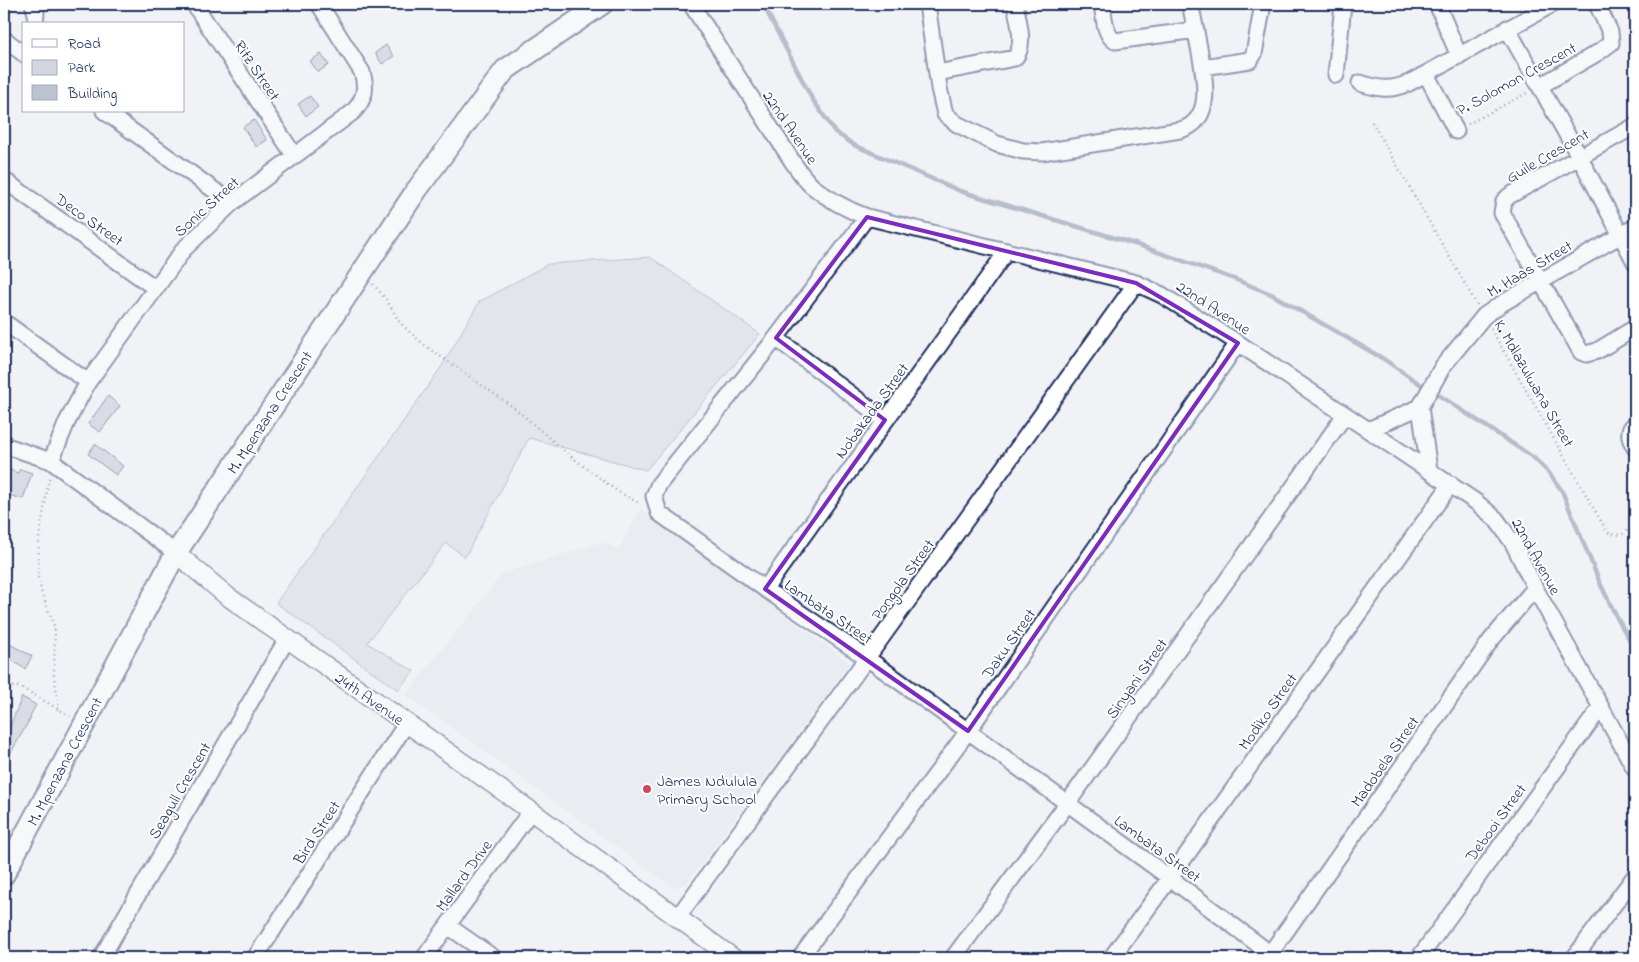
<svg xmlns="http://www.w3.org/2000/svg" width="1639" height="962" viewBox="0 0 1639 962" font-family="'Indie Flower',sans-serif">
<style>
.built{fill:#e1e4ea}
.green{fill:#d2d6df;stroke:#76829e}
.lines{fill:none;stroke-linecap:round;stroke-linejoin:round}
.stream{stroke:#707c9a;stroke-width:4.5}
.building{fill:#bcc2d0;stroke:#1b2f5e}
.minor-casing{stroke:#1b2f5e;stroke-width:19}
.tertiary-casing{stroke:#1b2f5e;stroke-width:21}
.secondary-casing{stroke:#1b2f5e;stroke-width:24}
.path{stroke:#1b2f5e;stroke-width:2.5;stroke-dasharray:1 4;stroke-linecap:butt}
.minor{stroke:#fff;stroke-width:15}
.tertiary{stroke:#fff;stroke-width:18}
.secondary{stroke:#fff;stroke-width:20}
.marked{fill:none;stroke:#7b2cbf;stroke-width:4;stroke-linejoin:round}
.poi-dot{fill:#d1495b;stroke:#fff;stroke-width:2}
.labels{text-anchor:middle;stroke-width:4;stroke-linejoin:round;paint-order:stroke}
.street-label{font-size:16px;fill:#1b2f5e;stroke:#fff}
.poi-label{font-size:16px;fill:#1b2f5e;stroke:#fff;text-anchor:start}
</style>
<rect width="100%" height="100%" fill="#f1f2f5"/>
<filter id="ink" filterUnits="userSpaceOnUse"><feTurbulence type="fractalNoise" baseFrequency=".02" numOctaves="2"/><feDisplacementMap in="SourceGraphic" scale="10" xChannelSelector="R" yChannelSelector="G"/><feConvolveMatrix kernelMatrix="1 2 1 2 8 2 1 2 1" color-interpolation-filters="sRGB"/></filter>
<g filter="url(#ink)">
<!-- built -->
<path class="built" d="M640,509L850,663L687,883L674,888L406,695L502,574L601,542L619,549Z"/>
<!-- green -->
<path class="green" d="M650,257L760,334L646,470L529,438L465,557L446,543L367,643L414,671L398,690L276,603L442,366L479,302L548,264Z"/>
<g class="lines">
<!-- stream -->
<path class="stream" d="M763,4L811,97L835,132L854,145L960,191L1138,245L1234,279L1271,294L1382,358L1423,386
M1437,394L1519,448L1534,458L1550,474L1562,491L1600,583L1617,618L1635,649"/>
</g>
<!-- building -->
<path class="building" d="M386,45L394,56L382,64L375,53Z
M321,54L329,65L318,72L310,61Z
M310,96L318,107L306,116L298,104Z
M254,120L267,140L256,147L243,127Z
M108,396L120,406L100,432L88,424Z
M95,444L123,466L116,475L88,454Z
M4,468L18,473L20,469L32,473L23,499L4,494Z
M4,641L32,656L25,669L4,655Z
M22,697L36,705L30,716L31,717L4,765V741Z"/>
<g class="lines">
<!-- minor casing -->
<g class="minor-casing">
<path id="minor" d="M33,4L36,13L35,24
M194,4L294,155
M691,4L794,164C799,171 805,180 812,186C828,199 848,210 867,217L1136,283L1162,295L1238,343L1476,502L1496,519L1513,543L1535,588L1635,769
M927,4L939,88L945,114L957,124L997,144L1023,151L1042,152L1180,130C1214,121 1205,79 1200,53C1197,37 1194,20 1190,4
M1102,4C1104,15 1104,35 1115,41L1196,30
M1437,4L1459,56
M1507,28L1579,156L1635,262
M4,39L24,54
M1203,67L1250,60L1254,54L1263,4
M937,73L1015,58C1026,44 1018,20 1015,4
M1426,74L1456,131
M1336,75L1343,4
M1360,83C1379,89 1390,91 1409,83L1553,4
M1540,86L1599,52L1611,43L1610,32L1597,4
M104,111L232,203
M1635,126L1509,196L1504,201L1502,213L1581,352L1586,354L1597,351L1635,328
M4,180L155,288
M867,217L776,338L659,484L654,496L659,513L765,589L867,658L968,731L1170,878L1276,958
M4,322L88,382
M776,338L885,420
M1420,407L1429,470
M1635,424C1626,431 1630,440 1635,448
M1368,430L1420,407L1443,366L1484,316L1501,304L1635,227
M4,445L51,461L176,553
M51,461L67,422L88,382L184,249L232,203L353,112C365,99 367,88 362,72L319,4
M765,589L1007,251
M677,918L867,658L1136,283
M448,926L494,958
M101,958L287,639
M255,958L406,724
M424,958L531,811
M800,958L968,731L1238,343
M953,958L1067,804L1345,415
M1111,958L1170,878L1451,484
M1267,958L1491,640L1535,588
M1419,958L1601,707
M1574,958L1635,876"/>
</g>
<!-- tertiary casing -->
<g class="tertiary-casing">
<path id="tertiary" d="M176,553L227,596L531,811L733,958"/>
</g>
<!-- secondary casing -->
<g class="secondary-casing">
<path id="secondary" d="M4,874L176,553L416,191L505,70L602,4"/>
</g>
<!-- path -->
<path class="path" d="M1372,122L1477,305
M1468,124L1527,93
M373,284L386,299L400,323L423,344L513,407L569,455L617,491L641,504
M1491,329L1605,528L1610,534L1621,535L1635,526
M49,478L39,539L38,577L42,594L55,628L54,675L59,710
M4,692L14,686L22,688L70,716"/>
<!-- minor -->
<use href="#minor" class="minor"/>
<!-- tertiary -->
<use href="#tertiary" class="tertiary"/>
<!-- secondary -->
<use href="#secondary" class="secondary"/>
</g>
</g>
<!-- marked area -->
<path d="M0 0H1639V962H0ZM867,217L1136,283L1238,343L968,731L765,589L885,420L776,338Z" fill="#f1f2f5" fill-opacity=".55" fill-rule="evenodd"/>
<path class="marked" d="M867,217L1136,283L1238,343L968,731L765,589L885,420L776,338Z"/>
<!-- markers -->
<circle class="poi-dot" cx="647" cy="789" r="5"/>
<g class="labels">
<!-- street labels -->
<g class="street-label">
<text transform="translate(258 70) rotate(56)" y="6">Ritz Street</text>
<text transform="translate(1516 78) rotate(-29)" y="6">P. Solomon Crescent</text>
<text transform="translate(791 127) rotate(56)" y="6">22nd Avenue</text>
<text transform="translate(1547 155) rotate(-30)" y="6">Guile Crescent</text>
<text transform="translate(206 206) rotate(-42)" y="6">Sonic Street</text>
<text transform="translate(90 219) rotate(35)" y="6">Deco Street</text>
<text transform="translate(1529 268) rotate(-31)" y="6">M. Haas Street</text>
<text transform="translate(1214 307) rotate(33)" y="6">22nd Avenue</text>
<text transform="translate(1535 383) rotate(60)" y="6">K. Mdlazulwana Street</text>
<text transform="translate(871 410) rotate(-54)" y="6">Nobakada Street</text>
<text transform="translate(269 412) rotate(-57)" y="6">M. Mpenzana Crescent</text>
<text transform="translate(1537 556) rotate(61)" y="6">22nd Avenue</text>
<text transform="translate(902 579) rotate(-54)" y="6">Pongola Street</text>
<text transform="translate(829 611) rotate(34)" y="6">Lambata Street</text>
<text transform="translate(1008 643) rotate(-55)" y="6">Daku Street</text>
<text transform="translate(1136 678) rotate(-55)" y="6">Sinyani Street</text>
<text transform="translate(370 698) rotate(35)" y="6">24th Avenue</text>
<text transform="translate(1267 711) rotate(-55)" y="6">Modiko Street</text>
<text transform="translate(64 761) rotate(-62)" y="6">M. Mpenzana Crescent</text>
<text transform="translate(1384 761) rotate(-55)" y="6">Madobela Street</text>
<text transform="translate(179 790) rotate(-60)" y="6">Seagull Crescent</text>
<text transform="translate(1495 822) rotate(-54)" y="6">Debooi Street</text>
<text transform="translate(316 832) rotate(-57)" y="6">Bird Street</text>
<text transform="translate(1158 848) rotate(36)" y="6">Lambata Street</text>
<text transform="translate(463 875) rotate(-54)" y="6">Mallard Drive</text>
</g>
<!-- poi labels -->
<g class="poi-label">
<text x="657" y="786">James Ndulula<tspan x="657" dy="18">Primary School</tspan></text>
</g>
</g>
<!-- margin -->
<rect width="1639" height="962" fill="none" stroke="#fff" stroke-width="20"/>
<rect x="10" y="10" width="1619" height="942" fill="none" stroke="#1b2f5e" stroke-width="2" filter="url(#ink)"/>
<!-- legend -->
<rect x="22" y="22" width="162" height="90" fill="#ffffff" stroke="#a4acbf"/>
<rect x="32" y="39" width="25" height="8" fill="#ffffff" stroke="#a4acbf"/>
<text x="68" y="48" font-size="15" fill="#1b2f5e">Road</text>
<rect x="32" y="60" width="25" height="15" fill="#d2d6df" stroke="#a4acbf"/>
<text x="68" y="72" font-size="15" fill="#1b2f5e">Park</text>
<rect x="32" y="85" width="25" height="15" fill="#bcc2d0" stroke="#a4acbf"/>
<text x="68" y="98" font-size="15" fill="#1b2f5e">Building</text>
</svg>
